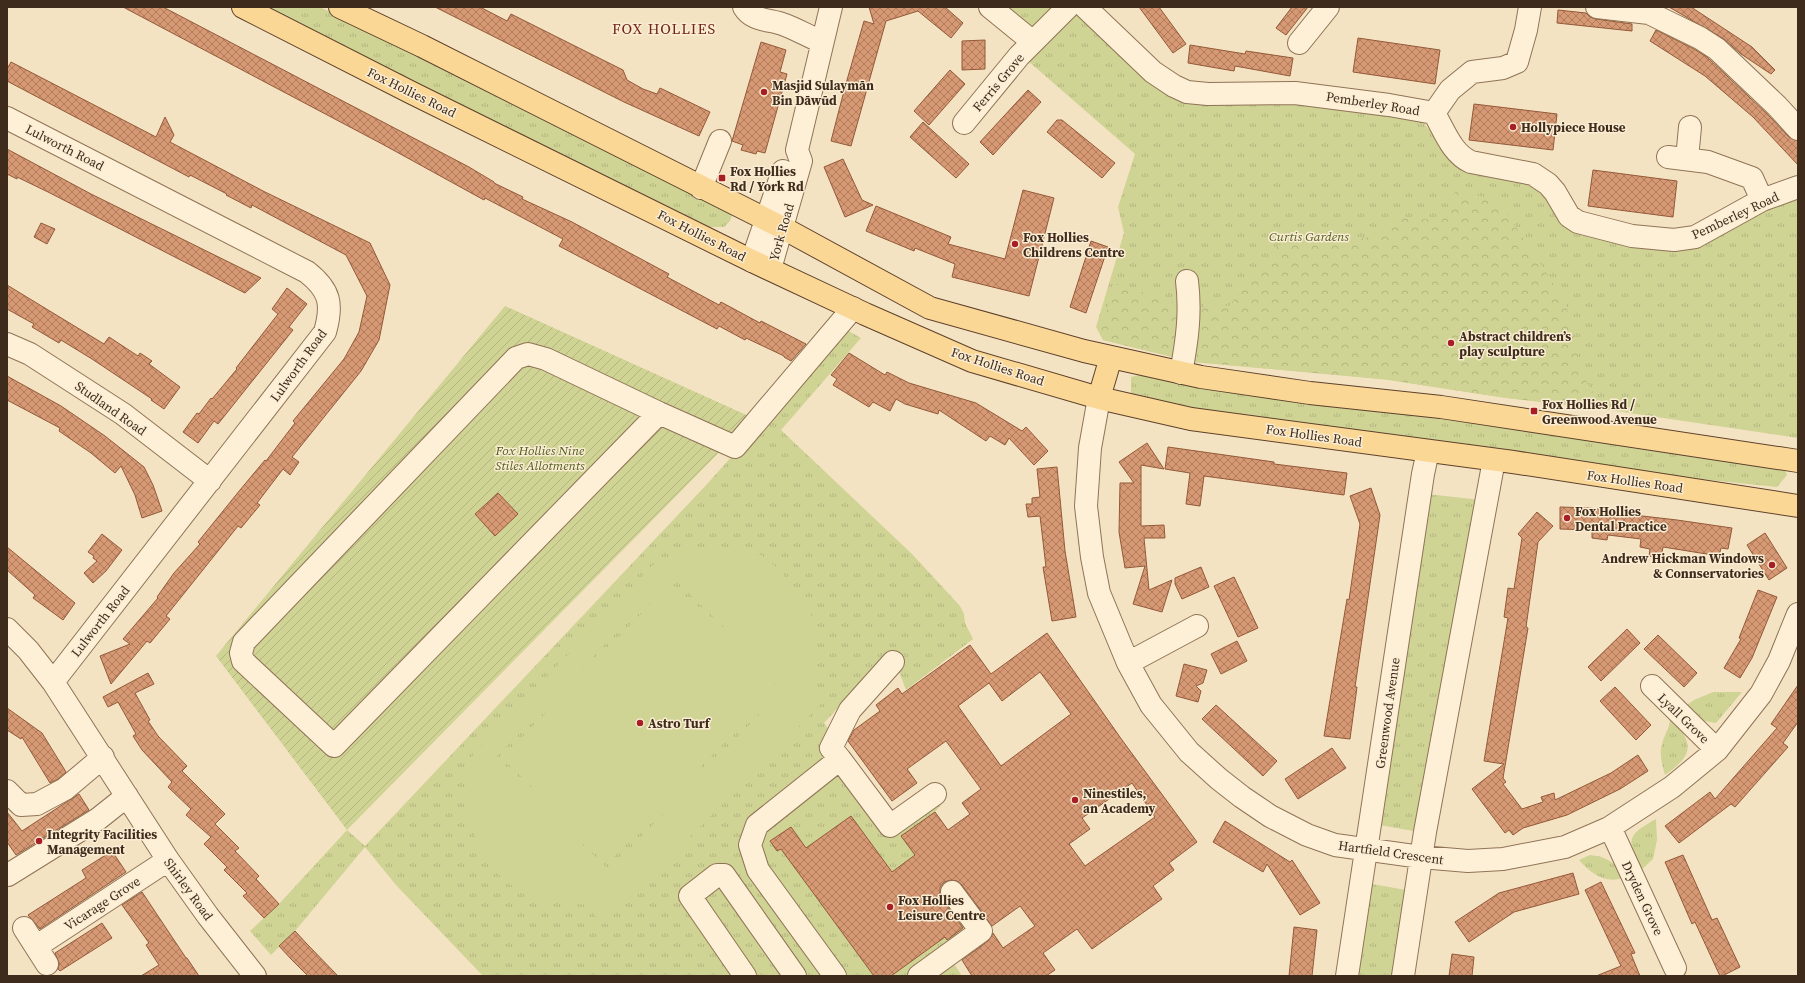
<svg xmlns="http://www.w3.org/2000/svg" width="1805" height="983" viewBox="0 0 1805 983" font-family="'Source Serif 4',serif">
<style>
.grass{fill:url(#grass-tufts)}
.forest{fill:url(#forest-crowns)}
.garden{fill:url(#garden-furrows)}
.pitch{fill:#cfd394;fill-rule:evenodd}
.building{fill:url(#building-cross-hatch);stroke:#935939;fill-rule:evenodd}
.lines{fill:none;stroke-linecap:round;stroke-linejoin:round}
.minor-casing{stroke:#907356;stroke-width:24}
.major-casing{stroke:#5e412b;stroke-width:24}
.minor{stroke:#fdf0d7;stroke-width:22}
.major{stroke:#fbd796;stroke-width:22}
.poi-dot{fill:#a71e25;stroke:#faedd3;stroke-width:1.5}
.labels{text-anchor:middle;stroke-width:3;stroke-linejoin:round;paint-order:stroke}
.street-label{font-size:13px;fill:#3e2b1c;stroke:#faedd3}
.poi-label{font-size:13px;font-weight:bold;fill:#3e2b1c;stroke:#faedd3;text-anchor:start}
.park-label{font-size:13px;font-style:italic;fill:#505d20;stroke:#faedd3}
.quarter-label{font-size:15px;letter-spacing:1px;fill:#712516;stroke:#faedd3}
</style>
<defs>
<pattern id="grass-tufts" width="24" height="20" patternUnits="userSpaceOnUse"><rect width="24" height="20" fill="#cfd394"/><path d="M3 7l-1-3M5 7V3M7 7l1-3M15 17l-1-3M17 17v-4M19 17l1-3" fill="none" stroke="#b3b57f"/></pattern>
<pattern id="forest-crowns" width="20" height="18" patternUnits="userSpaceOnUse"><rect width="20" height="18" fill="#cfd394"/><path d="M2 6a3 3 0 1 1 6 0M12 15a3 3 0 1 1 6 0" fill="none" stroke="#b3b57f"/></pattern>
<pattern id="garden-furrows" width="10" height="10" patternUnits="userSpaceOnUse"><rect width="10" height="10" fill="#cfd394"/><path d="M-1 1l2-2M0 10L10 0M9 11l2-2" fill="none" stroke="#b3b57f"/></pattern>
<pattern id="building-cross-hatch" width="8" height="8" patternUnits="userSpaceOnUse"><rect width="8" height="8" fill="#d69973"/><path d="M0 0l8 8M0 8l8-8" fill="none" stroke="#af7d5e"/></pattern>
</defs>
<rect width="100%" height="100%" fill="#f4e3c2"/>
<!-- grass -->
<path class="grass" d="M256,7H320L420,56L730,213L732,216L730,221L724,227H704Z
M994,7H1068L1033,42Z
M1076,14L1089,19L1158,83L1319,100L1418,116L1456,163L1529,182L1544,189L1569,223L1674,248L1798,194V438L1589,407L1506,398L1382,379L1194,362L1103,340L1096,327L1124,233L1118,207L1135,154L1027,60Z
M845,329L861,338L781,430L912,554L960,606L964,614L965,623L973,639L906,690L898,669L887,655L824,723L893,813L935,794L941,805L935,812L916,825L993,932L958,955L952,961L962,976H483L396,885L365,847L295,931L271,955L250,931L279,904L347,830L365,846L709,482Z
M1143,374L1423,416L1635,442L1784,468L1787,475L1777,487L1641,473L1188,409L1131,396V377Z
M1427,494L1481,500L1419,832L1379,825Z
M1713,692H1742L1716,723L1699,720L1684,707L1694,700Z
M1669,714C1691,742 1698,752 1665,775C1662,764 1659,755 1662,744C1665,732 1672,727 1669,714Z
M1656,819L1657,840L1653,859L1640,871C1628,840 1625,836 1656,819Z
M1590,855C1609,857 1614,863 1625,877C1607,885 1591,874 1579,860Z
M1372,884L1406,890L1393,976H1357Z"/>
<!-- forest -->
<path class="forest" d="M1455,192L1497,199L1565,301L1584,377L1598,401L1589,407L1506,398L1390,380L1194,362L1199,324L1204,303L1229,306L1278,245L1373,237L1397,218L1442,220Z
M1115,283L1184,306L1176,358L1103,340L1100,333Z"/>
<!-- garden -->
<path class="garden" d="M505,306L753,418L347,830L216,656Z"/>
<!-- pitch -->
<path class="pitch" d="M711,548L739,551L761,555L780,570L813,618L816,649L814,686L827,698L604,924L583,904L550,902L511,885L489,866L468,820L467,790L473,754L656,562L679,552ZM671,576L786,687L609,870L494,759Z
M671,583L778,687L609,862L502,758Z"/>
<!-- building -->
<path class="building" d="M123,7H163L469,167L494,182V183L523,197L522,199L572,222L669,274L667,277L719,305L721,302L760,323L761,321L806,344L791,361L784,357V356L746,338L745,340L719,326L717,329L559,246L563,239L485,198L484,200L384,145Z
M435,7H480L507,21L511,14L623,70L627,80L643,89L657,94L660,88L710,112L699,136L624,102Z
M869,7H945L963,23L951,38L918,11L886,21L851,146L831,141L845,87L864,21L874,24Z
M1139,7H1159L1186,44L1173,53Z
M1292,7H1308L1286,35L1276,28Z
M1669,7H1691L1752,47L1775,70L1771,74L1741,54L1724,39Z
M1558,10L1586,13L1590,17L1596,19L1632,24V31L1557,23Z
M1656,30L1694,49L1707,57L1768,115L1789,137L1798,141V165L1753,117L1705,76L1650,41Z
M1358,38L1440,50L1435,84L1353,72Z
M985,40V69L962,70V41Z
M761,42L786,50L780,72L787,74L765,153L757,151L756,154L741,150L743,145L732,141Z
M1190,45L1245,54L1246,51L1293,58L1290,76L1235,66L1234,71L1188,63Z
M11,62L156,137L165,117L174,135L170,142L265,192L370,243L390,285L379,340L361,371L292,457L299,462L290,475L283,469L257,503L260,505L241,528L238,526L166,616L170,619L150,643L147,641L111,684L100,656L130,644L123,639L158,598L157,597L174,573L200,544L198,542L240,490L265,460L266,461L295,423L293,421L344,359L359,332L367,296L346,255L252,205L251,208L226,195L227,194L190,175L189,177L7,81V69Z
M950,70L965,84L929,125L914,111Z
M1028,90L1041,102L993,155L980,142Z
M1474,104L1557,114L1553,150L1469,140Z
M1057,120H1062L1115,163L1102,178L1047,132Z
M923,122L969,164L956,178L910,137Z
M7,149L91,194L261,278L245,293L48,192L17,177V179L7,174Z
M843,159L862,200L873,205L845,217L824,167Z
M1593,170L1677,181L1673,217L1588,206Z
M1023,190L1054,198L1029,296L952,277L955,264L915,248L914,251L866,231L876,206L951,237L948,244L1005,259Z
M41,223L55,229L47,244L34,237Z
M1091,241L1108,247L1086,313L1070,307Z
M7,285L104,344L109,337L138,356L140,353L152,361L149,364L180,387L164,409L151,400L152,399L92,359L61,340L59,343L32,327L34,324L7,309Z
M287,288L307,304L289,327L293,330L218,424L214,421L198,443L183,432L197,413L199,414L211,398L212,399L237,369L236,368L278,314L272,309Z
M849,353L885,375L887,372L909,383L976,403L1022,431L1026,427L1048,451L1034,465L1009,438L1005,445L990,436L986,441L939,410L938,414L905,404L896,399L890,411L873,402L869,407L833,385L837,379L831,375Z
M7,376L61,406L105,436L144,467L153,485L162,511L142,518L135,495L121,466L115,473L91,453L59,431L60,428L7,400Z
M1147,443L1164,469L1141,465V526L1164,525L1165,538H1144L1149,590L1172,580L1162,612L1133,604L1145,566L1125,568L1119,532L1120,483H1134L1119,462Z
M1168,447L1274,462V464L1347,473L1344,495L1204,476L1200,506L1186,504L1190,473L1165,469Z
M1057,467L1065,551L1076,617L1052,621L1043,567H1046L1040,516L1028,517L1026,504H1032V498L1040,497L1037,469Z
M1371,488L1380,515L1355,687H1357L1350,739L1324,736L1347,599L1349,600L1360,524L1350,496Z
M498,493L518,514L495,536L475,514Z
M1560,507L1590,508L1625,512V514L1677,520L1732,528L1728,549L1721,548L1719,556L1663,547L1661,558L1649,556L1650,549L1640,547L1641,539L1608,535L1607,540L1592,538V530L1560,529Z
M1537,512L1553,526L1538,542L1526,627L1528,628L1503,778L1506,782L1503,784L1522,809L1543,802L1541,797L1554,793L1555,800L1611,773L1638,755L1648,771L1620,789L1567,815L1523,828L1513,835L1509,830L1505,833L1472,789L1504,764L1484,761L1508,618L1504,617L1508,588L1514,589L1522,538L1518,534Z
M1765,533L1787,568L1769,580L1747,545Z
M102,534L122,550L106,571L93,583L84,573L97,561L93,558L94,556L88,552Z
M7,547L75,603L63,620L33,598L35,595L7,570Z
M1201,567L1209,587L1182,599L1175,584V578Z
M1234,577L1258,628L1238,637L1214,586Z
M1758,590L1777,597L1752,658L1740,678L1724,668L1741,639L1739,638Z
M1627,629L1640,643L1601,681L1588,667Z
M1047,633L1122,740L1197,842L1169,863L1174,870L1153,886L1162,899L1092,949L1077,929L1043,953L1055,970L1046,976H972L962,960L988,941L993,933L1003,948L1035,926L1020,906L992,926L962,885L957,881L951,880L944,882L940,887V894L942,899L963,928L947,940L945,937L891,976H874L781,849L777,851L770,841L791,827L806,848L851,816L892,872L915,855L901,836L935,812L948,830L970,814L962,803L981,789L946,741L907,769L917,783L892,801L848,741L854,730L880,711L876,705L898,688L902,694L970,645L991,674ZM1040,672L1071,714L1001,766L958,706L989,683L1002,701ZM1132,783L1155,817L1085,866L1069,844L1090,829L1082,818Z
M1658,635L1697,673L1684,687L1644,649Z
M1237,641L1247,661L1221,674L1211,654Z
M1184,664L1207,670L1203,683L1196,686L1201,691L1198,702L1176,696Z
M148,673L154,684L135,693L150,720L148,721L158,736L187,766L182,771L225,814L215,824L239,848L235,851L259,876L256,879L279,904L264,918L243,896L247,893L224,870L227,867L204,844L211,837L186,815L191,809L168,787L172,782L142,750L133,736L136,734L118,702L108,707L103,697Z
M1798,685V722L1783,743L1788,747L1735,807L1731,804L1679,843L1665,826L1710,792L1715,799L1777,728L1771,724Z
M1615,687L1651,725L1636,740L1600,701Z
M1216,705L1277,761L1263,776L1202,719Z
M7,708L42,733L66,772L58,779L50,783L22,737L21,739L7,730Z
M1332,748L1346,768L1298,799L1285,779Z
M79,794L89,810L16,855L7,842V812L22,831Z
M1225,821L1290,862L1292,860L1320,903L1300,915L1267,864L1263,872L1213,842Z
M112,851L126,872L40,929L28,915L86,878L82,870Z
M1683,855L1712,920L1717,918L1740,967L1722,976H1720L1695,922L1692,924L1665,862Z
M1573,873L1579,894L1514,912L1469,942L1455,922L1499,893Z
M1601,882L1635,953L1631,954L1640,976H1596L1621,966L1585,890Z
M142,892L186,958H187L199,976H141L159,965L146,945L149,943L122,905Z
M102,923L112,938L60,971L58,969L59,963L55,953Z
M1294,927L1317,930L1312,976H1289Z
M295,931L307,944L338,976H308L291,959L279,946Z
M1452,954L1474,957L1472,976H1449Z"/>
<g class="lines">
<!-- minor casing -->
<g class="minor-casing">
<path id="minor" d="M744,7C753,22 771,19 785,25C798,30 810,37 822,42
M990,7L1033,42
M1085,7L1153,72L1174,86L1187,92L1208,94L1295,93L1389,105L1434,113C1444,130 1452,154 1471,162L1533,174L1548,184L1555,192L1569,216L1578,222L1632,236L1674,240L1695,237L1762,200L1798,187
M1597,7L1649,13L1700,38L1717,49L1777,106L1798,129
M1299,43L1328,7
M1434,113L1450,90L1472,72L1503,68L1517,62L1526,30L1530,7
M7,118L307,272C330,290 333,304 325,332L53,682
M964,123L1019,56L1068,7
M1668,157L1708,162L1752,178L1762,200
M1687,159L1690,127
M701,188L720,141
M752,261L783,171
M770,269L801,161L797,150L831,7
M7,344L30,354L123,414L210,481
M1181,373C1187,341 1191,313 1187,281
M1099,398L1090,448L1086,506L1092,557L1099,593L1128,663L1151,705L1189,752L1219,779L1242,797L1270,816L1307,835L1335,845L1421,857L1468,861L1503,859L1565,847L1609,828L1672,787L1717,750L1761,694L1779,661L1798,614
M659,413L546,359L528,354L516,358L244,642L241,653L243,661L334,746L659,413L735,447L853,308
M7,629L28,650L53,682L168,860L208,916L255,976
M1128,663L1197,626
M1652,686L1717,750
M840,759L831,748L850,710L893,662
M7,791L21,805L37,804L65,789L103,757
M1609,828L1615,838L1675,968
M8,875L98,819L127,796
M24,928L47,964
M37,946L168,860
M745,976L690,896L717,875H724L795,976
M835,976L758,870L750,845L757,825L840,759L890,826L935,794
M919,976L981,931L952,892
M1347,976L1423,474L1428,451
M1403,976L1425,832L1494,460"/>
</g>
<!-- major casing -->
<g class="major-casing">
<path id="major" d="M243,7L412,93L752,261L865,314L972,361L1099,398L1191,419L1513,462L1798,506
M340,7L422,46L783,228L930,308L1084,351L1201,377L1310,393L1441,407L1798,461
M1099,398L1111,357"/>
</g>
<!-- minor -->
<use href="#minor" class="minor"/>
<!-- major -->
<use href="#major" class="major"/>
</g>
<!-- markers -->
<g class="poi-dot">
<circle cx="764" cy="92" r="4"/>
<circle cx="1513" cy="127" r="4"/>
<rect x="718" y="174" width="8" height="8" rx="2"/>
<circle cx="1015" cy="244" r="4"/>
<circle cx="1451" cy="343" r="4"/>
<rect x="1530" y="407" width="8" height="8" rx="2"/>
<circle cx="1567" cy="518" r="4"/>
<circle cx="1772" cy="565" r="4"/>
<circle cx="640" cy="723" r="4"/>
<circle cx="1075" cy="800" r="4"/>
<circle cx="39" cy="841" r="4"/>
<circle cx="890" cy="907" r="4"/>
</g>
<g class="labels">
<!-- street labels -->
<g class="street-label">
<text transform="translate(998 82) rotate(-50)" y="5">Ferris Grove</text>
<text transform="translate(412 92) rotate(26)" y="5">Fox Hollies Road</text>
<text transform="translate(1373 103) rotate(9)" y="5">Pemberley Road</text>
<text transform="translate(65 147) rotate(27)" y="5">Lulworth Road</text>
<text transform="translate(1735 215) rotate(-25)" y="5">Pemberley Road</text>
<text transform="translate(781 232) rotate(-74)" y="5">York Road</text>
<text transform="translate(702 235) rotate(27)" y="5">Fox Hollies Road</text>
<text transform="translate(298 365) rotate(-54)" y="5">Lulworth Road</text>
<text transform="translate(998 366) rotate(18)" y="5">Fox Hollies Road</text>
<text transform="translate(111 408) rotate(35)" y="5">Studland Road</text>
<text transform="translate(1314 435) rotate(8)" y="5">Fox Hollies Road</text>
<text transform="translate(1635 481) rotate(8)" y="5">Fox Hollies Road</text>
<text transform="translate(100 621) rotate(-52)" y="5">Lulworth Road</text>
<text transform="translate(1387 713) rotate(-82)" y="5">Greenwood Avenue</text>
<text transform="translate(1684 718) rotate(44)" y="5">Lyall Grove</text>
<text transform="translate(1391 852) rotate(8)" y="5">Hartfield Crescent</text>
<text transform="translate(189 889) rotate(54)" y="5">Shirley Road</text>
<text transform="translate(1643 898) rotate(65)" y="5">Dryden Grove</text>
<text transform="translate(102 903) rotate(-33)" y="5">Vicarage Grove</text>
</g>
<!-- poi labels -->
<g class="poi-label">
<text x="772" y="90">Masjid Sulaymān<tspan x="772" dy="15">Bin Dāwūd</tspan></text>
<text x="1521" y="132">Hollypiece House</text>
<text x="730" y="176">Fox Hollies<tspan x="730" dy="15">Rd / York Rd</tspan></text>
<text x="1023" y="242">Fox Hollies<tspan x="1023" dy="15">Childrens Centre</tspan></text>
<text x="1459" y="341">Abstract children’s<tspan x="1459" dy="15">play sculpture</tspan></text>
<text x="1542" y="409">Fox Hollies Rd /<tspan x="1542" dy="15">Greenwood Avenue</tspan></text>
<text x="1575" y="516">Fox Hollies<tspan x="1575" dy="15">Dental Practice</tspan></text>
<text x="1764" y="563" text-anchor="end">Andrew Hickman Windows<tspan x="1764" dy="15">&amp; Connservatories</tspan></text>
<text x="648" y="728">Astro Turf</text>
<text x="1083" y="798">Ninestiles,<tspan x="1083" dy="15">an Academy</tspan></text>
<text x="47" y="839">Integrity Facilities<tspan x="47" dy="15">Management</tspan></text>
<text x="898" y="905">Fox Hollies<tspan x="898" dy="15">Leisure Centre</tspan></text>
</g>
<!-- park labels -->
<g class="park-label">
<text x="1309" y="241">Curtis Gardens</text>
<text x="540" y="455">Fox Hollies Nine<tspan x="540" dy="15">Stiles Allotments</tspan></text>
</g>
<!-- quarter labels -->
<g class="quarter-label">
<text x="664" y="34">FOX HOLLIES</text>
</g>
</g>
<!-- border -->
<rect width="1805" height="983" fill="none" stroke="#3e2b1c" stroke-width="16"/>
</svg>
